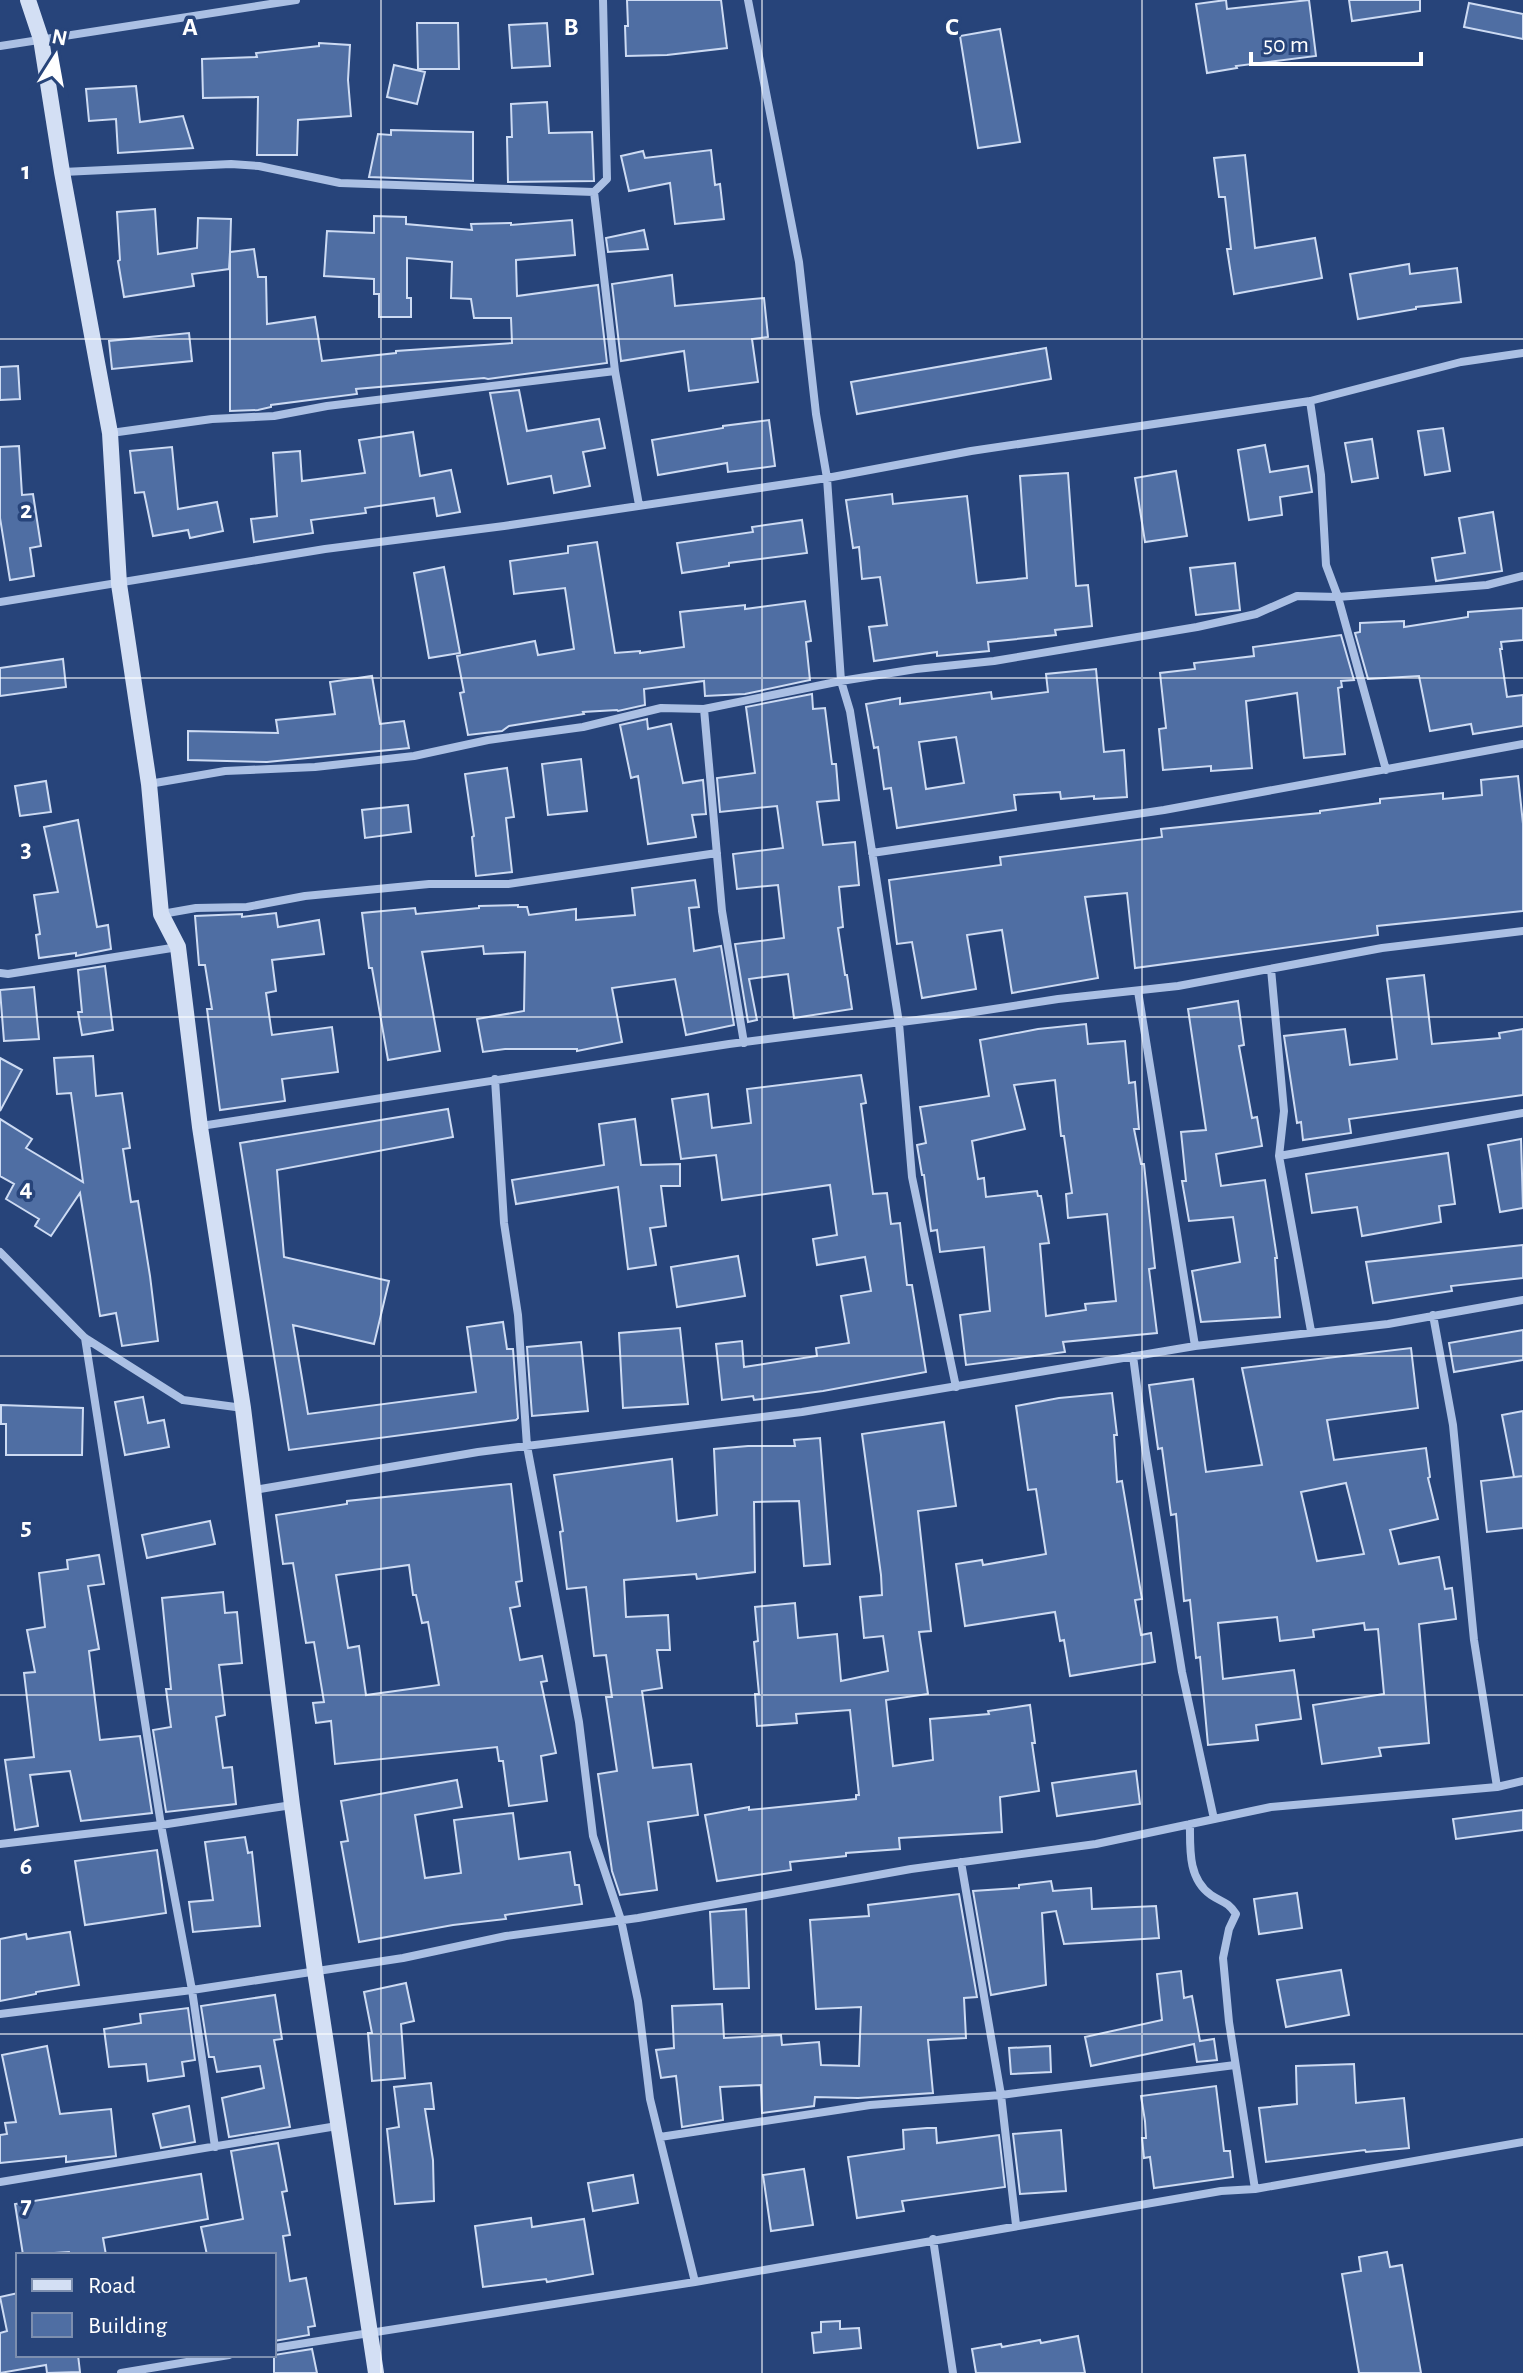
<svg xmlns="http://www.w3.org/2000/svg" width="1523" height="2373" viewBox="0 0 1523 2373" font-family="'Alegreya Sans',sans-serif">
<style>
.building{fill:#4f6ea3;stroke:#cddbf3;stroke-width:2;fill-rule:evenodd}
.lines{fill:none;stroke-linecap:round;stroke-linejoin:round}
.street{stroke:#abc0e4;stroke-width:8}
.secondary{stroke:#d3dff4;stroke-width:16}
.grid{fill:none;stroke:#fff;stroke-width:2;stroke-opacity:0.55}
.grid-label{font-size:26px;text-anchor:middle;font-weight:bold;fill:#fff;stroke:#27447a;stroke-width:7;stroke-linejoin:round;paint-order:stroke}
</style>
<rect width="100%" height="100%" fill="#27447a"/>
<!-- building -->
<path class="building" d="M627,0H721L727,48L667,55L626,56L625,26H628Z
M1226,0L1227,9L1309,0L1316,56L1236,66L1237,68L1207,73L1196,4Z
M1349,0H1420V11L1352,21Z
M1469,3L1523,14V39L1464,27Z
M417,23H458L459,69H418Z
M547,23L550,66L512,68L509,25Z
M1000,29L1020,142L978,148L960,36Z
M319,43L350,45L348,80L351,116L298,120L297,155H257L258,97L203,98L202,59L257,57L256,53L319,46Z
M394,65L425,72L417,104L387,97Z
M136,86L140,122L183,116L193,148L118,153L116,119L89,121L86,89Z
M547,102L549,133L592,132L594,181L508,182L507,137H512L511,104Z
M391,130L473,132V181L369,177L378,134L391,135Z
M711,150L715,185L720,184L724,219L675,224L670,183L629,191L621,156L643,151L645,158Z
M1245,155L1255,248L1315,238L1322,278L1234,294L1227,249H1231L1225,197H1219L1214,158Z
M155,209L158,254L197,248L198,218L231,219L230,252L254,249L258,277H266L267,324L315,317L322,361L396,353V351L512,343L511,318H474L471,299L451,298L452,262L407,258V298H411V317H379V294H374V279L324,276L327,231L374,233V216L406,217V224L472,230L471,224L511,223V225L572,220L575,255L516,260L517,296L598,285L607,363L488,379L484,378L356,389L357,394L271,405V407L258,410L230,411V252L229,269L192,274L194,286L124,297L118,261L120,260L117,212Z
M644,230L648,249L608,252L606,238Z
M1409,264L1410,274L1457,268L1461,302L1416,307V309L1358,319L1350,274Z
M672,275L675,306L764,298L768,337L752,339L758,382L689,391L684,351L621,361L612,284Z
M189,333L192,361L112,369L109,341Z
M1046,348L1051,379L857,414L851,382Z
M18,366L20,399L0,400V367Z
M519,390L527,431L599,419L605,448L583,452L590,486L554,493L551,476L508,484L490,393Z
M769,420L775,466L728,472L727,463L658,475L652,440L723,428V426Z
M1443,428L1450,471L1425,475L1418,431Z
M413,432L420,476L451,470L460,512L437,516L434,498L365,508L366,513L311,520L313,533L254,542L251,519L277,516L273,453L300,451L302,481L365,473L359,440Z
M1372,439L1378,478L1352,482L1345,443Z
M1265,445L1270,472L1308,466L1312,492L1280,497L1282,515L1249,520L1238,450Z
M19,446L22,495L33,494L41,546L30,548L34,576L10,580L0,518V447Z
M172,447L178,509L217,502L223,531L190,538L188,530L153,536L144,492L135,493L130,451Z
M1176,471L1187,536L1145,542L1135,478Z
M1068,473L1076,586L1088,585L1092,626L1055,630L1056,635L988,642L989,651L937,656V652L874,661L869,627L887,625L880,577L862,579L859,547L853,548L846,500L892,494L893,504L967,496L977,583L1027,578L1020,476Z
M1493,512L1502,571L1436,581L1432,558L1465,553L1459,518Z
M802,520L807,553L729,563V566L682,573L677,543L753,532L752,527Z
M597,542L615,653L640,651V653L684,647L680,612L745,605V609L805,601L811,641L806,642L810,680L745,694L705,696L704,681L644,689L645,705L618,711L617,710L583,712L584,714L509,726L502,731L468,735L460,693L464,692L457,656L535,641L538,655L574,649L565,588L514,594L510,561L568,553V546Z
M1235,563L1240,610L1196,615L1190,568Z
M444,567L460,653L429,658L414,573Z
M1523,608V640L1501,642L1502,649H1500L1507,697L1523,695V726L1473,734L1471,724L1430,731L1419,676L1368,679L1355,633L1360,632V623L1404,621V627L1468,617V612Z
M1341,635L1354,680L1341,681L1342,687L1338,688L1345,754L1304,758L1297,693L1246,701L1252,768L1211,771V766L1163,770L1159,729L1166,728L1160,673L1195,669L1194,663L1254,656L1253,647Z
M63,659L66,687L0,696V668Z
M1096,669L1104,752L1124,750L1127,797L1094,799V796L1061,799L1060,792L1014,795L1016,810L897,828L891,788L884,789L878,747L874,748L866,704L900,698V704L991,692L992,699L1048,692L1046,674ZM956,737L964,783L926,789L919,742Z
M372,676L380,724L404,721L409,748L267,762L188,760V731L278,733L276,720L335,714L330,682Z
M812,694L813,709L825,708L832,764H836L839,800L817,802L823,845L855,842L859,885L839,887L843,927L838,928L845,975H847L852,1009L794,1018L788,974L749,979L757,1020L748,1022L735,944L784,938L778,885L737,889L733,854L783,848L777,806L720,812L717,778L755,773L746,707Z
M647,719L648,729L671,724L683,783L703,780L706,814L692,815L696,837L648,844L638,776L631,778L620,725Z
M581,759L587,811L548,815L542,764Z
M507,768L514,817L506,818L512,872L476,876L472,837L474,836L465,774Z
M1518,776L1523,824V911L1377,926L1378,935L1135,968L1127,893L1085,897L1098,978L1012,993L1002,930L967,935L976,989L922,998L912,942L897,944L889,880L1001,865L1000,857L1162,837L1161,829L1320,813V811L1380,803V799L1443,793V799L1482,795L1481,780Z
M46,781L51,812L20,816L15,786Z
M408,805L411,832L365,838L362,810Z
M78,820L97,927L108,925L111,949L76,956V953L39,958L36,935L40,934L34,895L58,892L44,827Z
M695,880L699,907L689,908L694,951L721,946L734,1025L686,1035L675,979L612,988L622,1042L577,1051V1049H505L483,1052L477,1019L524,1011L525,952L484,954L483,946L422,952L440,1051L388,1060L372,968H369L362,913L415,908L416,914L479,908V906L518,905V907H527L529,915L576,909V920L635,915L632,888Z
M276,913L278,927L319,920L324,954L272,960L276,991L266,993L272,1035L332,1027L338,1072L282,1079L285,1101L220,1110L207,1009H212L205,965H199L195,916L242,914V917Z
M105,966L113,1030L82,1035L78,1012H82L78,970Z
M1424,975L1432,1044L1500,1038L1499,1033L1523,1029V1095L1349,1119L1351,1133L1303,1140L1301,1122L1297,1123L1284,1036L1345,1029L1350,1065L1397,1059L1387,979Z
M34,987L39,1039L4,1041L0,990Z
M1238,1001L1244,1045L1239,1046L1252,1118L1257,1117L1262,1146L1216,1154L1221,1186L1265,1180L1277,1258H1275L1280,1317L1201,1322L1192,1271L1240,1262L1233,1217L1189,1221L1182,1181H1186L1181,1132L1206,1130L1188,1009Z
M1086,1024L1088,1044L1125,1041L1129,1083L1135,1082L1139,1129H1134L1141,1164H1144L1155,1268L1149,1269L1157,1333L1063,1342L1065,1352L966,1365L960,1315L990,1311L984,1247L940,1252L937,1230L931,1231L924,1175H922L917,1145L926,1143L920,1107L989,1096L980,1040L1038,1029ZM1055,1080L1061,1136H1064L1072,1193L1066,1194L1068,1218L1107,1214L1116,1301L1085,1304L1086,1310L1046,1316L1040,1244L1049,1243L1041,1196H1038L1037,1191L986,1197L984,1178L978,1179L972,1141L1025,1129L1014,1085Z
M93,1056L96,1096L122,1093L130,1148L123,1149L131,1202L138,1201L150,1276L158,1341L122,1346L116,1313L100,1316L80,1193L51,1236L35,1226L39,1219L6,1199L14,1184L0,1176V1119L32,1139L26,1148L83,1182L71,1093L57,1094L54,1058Z
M0,1058L22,1070L0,1111Z
M861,1075L866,1103L861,1104L873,1194L887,1193L891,1224L900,1223L907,1285H912L926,1372L823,1391L754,1400L753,1396L722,1400L716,1344L742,1341L744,1367L817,1356L816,1348L849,1343L841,1296L871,1291L865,1257L817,1265L813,1239L837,1235L830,1185L722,1200L716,1155L681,1159L672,1099L708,1094L712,1128L751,1123L747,1089Z
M448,1109L453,1137L277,1170L284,1257L389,1281L374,1344L293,1325L308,1414L476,1392L467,1327L503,1322L507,1349H513L518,1418L516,1420L289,1450L240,1143Z
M635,1119L641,1165L680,1164V1186H661L666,1226L650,1228L656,1265L628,1269L618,1187L516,1204L512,1180L604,1165L599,1124Z
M1521,1139L1523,1208L1500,1212L1488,1145Z
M1448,1153L1455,1204L1439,1206L1441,1222L1362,1236L1357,1207L1312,1213L1306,1174Z
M1523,1245V1278L1451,1286L1452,1291L1373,1303L1366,1262Z
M738,1256L745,1296L677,1307L671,1267Z
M680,1328L688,1404L623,1408L619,1333Z
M1523,1330V1360L1454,1372L1449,1343Z
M581,1342L588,1411L532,1416L527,1347Z
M1411,1348L1418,1408L1327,1420L1334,1460L1426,1448L1430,1477L1428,1478L1438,1519L1390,1530L1399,1564L1439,1557L1445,1589L1452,1588L1456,1619L1419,1624L1429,1743L1379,1748L1381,1756L1322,1764L1313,1705L1384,1694L1378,1629L1365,1630L1364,1623L1313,1630L1314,1637L1280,1641L1277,1617L1218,1623L1223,1679L1294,1670L1301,1719L1256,1725L1258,1740L1208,1745L1200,1657L1196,1658L1190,1600L1184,1601L1176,1514L1171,1515L1162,1448L1158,1449L1149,1385L1193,1379L1206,1472L1262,1465L1242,1368ZM1346,1483L1364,1554L1317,1561L1301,1492Z
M1112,1393L1117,1435H1114L1117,1482L1122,1481L1142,1599L1135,1600L1141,1635L1151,1633L1155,1662L1070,1676L1064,1640L1060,1641L1055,1612L965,1626L956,1564L982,1560L983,1565L1046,1554L1036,1489L1028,1490L1016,1406L1059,1398Z
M143,1397L148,1423L164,1420L169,1447L125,1455L115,1402Z
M1,1405L83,1408L82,1455H6V1424H1Z
M1523,1411V1476L1514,1477L1502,1415Z
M944,1422L956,1506L918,1511L931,1631L919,1632L928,1694L886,1700L893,1766L933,1760L930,1719L989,1714L988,1711L1030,1705L1035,1743H1032L1039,1791L1000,1797L1002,1832L899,1838L900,1849L846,1853V1856L790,1862L791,1870L717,1881L705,1815L749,1807V1810L856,1799V1795H859L850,1710L796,1714L797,1723L757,1726L755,1694H759L754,1642L758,1641L755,1607L795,1603L798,1638L837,1634L841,1681L888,1671L883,1636L864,1638L860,1597L882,1595L881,1575L862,1434Z
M820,1438L830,1564L804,1566L799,1501L754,1502L755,1572L697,1579L696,1574L624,1580L626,1617L668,1615L670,1650H657L662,1688L642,1691L653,1768L691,1764L698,1815L648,1822L657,1890L620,1895L612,1871L598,1774L617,1771L606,1697H612L606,1655L594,1656L586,1587L567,1589L560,1532L563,1531L554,1475L672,1459L677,1521L717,1515L714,1449L748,1446H795L794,1440Z
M1523,1476V1528L1487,1532L1481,1481Z
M511,1484L522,1581L516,1582L520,1606L510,1608L520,1660L542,1656L547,1681L541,1682L556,1753L541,1756L547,1801L509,1806L503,1761H499L497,1747L335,1764L331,1721L316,1723L313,1703L324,1702L314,1642L306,1643L293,1563L283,1564L276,1515L347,1504V1501ZM409,1565L413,1595H416L422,1623L428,1622L439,1685L366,1695L359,1646L348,1648L336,1575Z
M210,1521L215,1544L147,1558L142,1535Z
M99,1555L104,1584L88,1586L99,1649L89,1651L100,1740L140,1736L152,1813L81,1821L70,1771L30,1775L38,1826L15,1830L5,1760L34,1757L24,1673L35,1672L27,1630L45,1627L39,1573L68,1569L67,1560Z
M223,1592L225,1613L237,1612L242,1663L219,1665L225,1715L216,1717L223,1768L232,1767L236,1804L166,1812L153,1730L171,1727L166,1689H171L162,1598Z
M1136,1771L1140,1804L1057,1816L1052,1783Z
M457,1780L462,1807L415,1815L425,1878L461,1873L454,1820L513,1813L519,1859L570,1852L575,1885H579L582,1904L505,1915L506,1919L453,1925L359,1942L341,1842L348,1841L341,1801Z
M1523,1810V1830L1456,1839L1453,1819Z
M245,1837L248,1853L252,1852L260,1926L193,1932L189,1902L213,1900L205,1842Z
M157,1850L166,1913L85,1925L75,1861Z
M1051,1881L1053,1891L1091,1888L1092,1909L1156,1906L1159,1938L1064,1944L1056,1911L1042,1913L1046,1985L991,1995L973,1891L1019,1888V1885Z
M1297,1893L1302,1928L1259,1934L1254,1899Z
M959,1894L977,1997L964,1998L966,2038L928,2040L933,2093L858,2098L815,2097L814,2106L762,2113L761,2085L720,2087L723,2120L682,2127L676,2076L661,2078L656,2050L674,2048L672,2006L722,2004L724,2038L781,2035L782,2045L819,2042L821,2065L859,2066L861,2007L816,2009L810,1920L869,1916L868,1905Z
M746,1909L749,1988L714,1989L710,1912Z
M70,1932L79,1985L36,1992V1994L0,2001V1939L26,1934L27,1939Z
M1341,1970L1349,2015L1286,2027L1277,1980Z
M1181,1971L1184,1998L1192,1996L1200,2041L1214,2039L1217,2060L1197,2062L1194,2044L1091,2066L1085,2037L1162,2020L1157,1974Z
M406,1983L414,2021L401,2024L405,2078L372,2081L368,2033H372L364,1992Z
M275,1995L282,2039L274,2040L290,2127L229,2137L222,2098L264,2088L260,2066L217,2072L214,2057H209L201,2006Z
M188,2008L195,2060L182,2062L184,2076L148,2081L146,2064L109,2067L104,2029L141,2023L140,2014Z
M47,2046L60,2114L111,2109L116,2156L66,2162V2156L0,2163V2135L7,2134L5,2123L16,2122L2,2055Z
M1050,2046L1051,2072L1011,2074L1009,2048Z
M1354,2064L1356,2103L1404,2098L1409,2148L1366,2152L1365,2150L1266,2162L1259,2108L1297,2104L1296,2066Z
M431,2083L434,2109H425L433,2160L434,2201L395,2204L387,2129L399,2127L394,2087Z
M1216,2086L1224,2151H1230L1233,2177L1154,2188L1150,2157L1144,2158L1142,2138H1146L1145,2121L1141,2096Z
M189,2106L195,2142L161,2148L153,2114Z
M927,2128H936L937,2143L999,2135L1005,2187L902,2201L904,2211L857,2218L848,2157L904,2149L903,2130Z
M1061,2130L1066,2191L1020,2194L1013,2134Z
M278,2143L287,2191L282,2192L290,2235L283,2236L290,2281L306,2278L315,2326L308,2327L309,2335L274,2341V2255H207L201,2227L243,2219L231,2151Z
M804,2169L813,2225L771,2231L763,2175Z
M201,2174L208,2219L103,2238L106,2255H70L69,2252L23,2255L15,2204Z
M633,2175L638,2203L593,2211L588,2183Z
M531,2218L532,2227L584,2219L593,2274L547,2282L546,2279L483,2287L475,2226Z
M1387,2252L1390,2267L1402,2265L1421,2373H1359L1342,2274L1361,2271L1359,2257Z
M18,2293V2355H78L80,2372L47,2373L46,2365L0,2373V2333L7,2331L0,2297Z
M840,2321V2329L859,2328L861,2348L814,2353L812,2333L821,2332V2322Z
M1078,2336L1085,2373H976L972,2349L1001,2344L1002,2347L1040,2340L1041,2343Z
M312,2349L317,2373H274V2355Z"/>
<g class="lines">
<!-- street -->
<path class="street" d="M748,0L799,262L816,414L827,478L841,681L850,711L899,1023L912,1177L956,1387
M0,46L296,0
M63,172L231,164L259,166L340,183L594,192L607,179L603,0
M594,192L615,371L639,505
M111,433L212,419L274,416L327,406L615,371
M0,602L325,549L504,526L827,478L971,451L1310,401L1461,362L1523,353
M704,709L722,911L744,1043
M1386,770L1338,597L1487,585L1523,576
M149,784L225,771L315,767L414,756L488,740L583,727L661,708L704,709L841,681L916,669L994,661L1197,627L1256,614L1297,596L1338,597L1326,565L1321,475L1310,401
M872,853L1164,810L1523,744
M162,914L196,908L247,907L305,896L429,884H508L717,853
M1271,969L1284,1111L1279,1156L1311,1331
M0,973L8,974L178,947
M1138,991L1195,1346
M495,1079L504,1223L518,1315L527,1446L579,1722L593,1836L621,1920L638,2001L650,2099L695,2282
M201,1126L729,1044L948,1016L1058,999L1178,986L1382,948L1523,931
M1279,1156L1523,1113
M0,1252L85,1338L183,1400L243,1408
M1433,1315L1453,1425L1474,1640L1497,1787
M85,1338L161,1825L192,1990L215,2147
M1133,1356L1145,1447L1182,1672L1214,1819
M254,1490L478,1452L802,1412L1195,1346L1388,1324L1523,1300
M1190,1824C1190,1849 1188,1879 1211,1895C1223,1903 1227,1901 1236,1914L1229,1929L1223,1958L1229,2022L1255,2189
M0,1844L161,1825L292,1805
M961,1862L1001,2095L1016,2225
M0,2014L192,1990L403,1958L506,1936L638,1918L911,1869L1096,1844L1271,1807L1497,1787L1523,1781
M660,2137L870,2105L1001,2095L1235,2065
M0,2182L337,2126
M933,2239L953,2373
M274,2348L695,2282L1221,2191L1255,2189L1523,2142
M121,2373L229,2355"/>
<!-- secondary -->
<path class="secondary" d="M28,0L41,39L62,172L110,433L119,584L149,784L161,914L178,947L200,1127L243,1408L292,1805L315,1971L376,2373"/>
</g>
<!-- grid -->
<path class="grid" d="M381,0V2373M762,0V2373M1142,0V2373M0,339H1523M0,678H1523M0,1017H1523M0,1356H1523M0,1695H1523M0,2034H1523"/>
<g class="grid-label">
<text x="190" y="35">A</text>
<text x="571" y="35">B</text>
<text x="952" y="35">C</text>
<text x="26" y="179">1</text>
<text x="26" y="518">2</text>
<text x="26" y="857">3</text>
<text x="26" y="1196">4</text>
<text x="26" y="1535">5</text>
<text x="26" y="1874">6</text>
<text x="26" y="2213">7</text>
</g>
<!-- legend -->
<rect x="16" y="2253" width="260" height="104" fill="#27447a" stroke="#7d8faf" stroke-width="2"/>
<rect x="32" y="2279" width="40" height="12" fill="#d3dff4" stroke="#7d8faf" stroke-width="2"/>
<text x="88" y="2293" font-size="24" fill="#ffffff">Road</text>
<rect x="32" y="2313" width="40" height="24" fill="#4f6ea3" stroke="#7d8faf" stroke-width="2"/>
<text x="88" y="2333" font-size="24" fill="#ffffff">Building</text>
<!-- north arrow -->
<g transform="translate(56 56) rotate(11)" stroke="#27447a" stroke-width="6" paint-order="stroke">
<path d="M0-6L14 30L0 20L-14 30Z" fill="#ffffff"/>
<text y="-12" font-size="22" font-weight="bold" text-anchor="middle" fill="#ffffff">N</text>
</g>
<!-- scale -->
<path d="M1251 52v12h170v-12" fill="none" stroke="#ffffff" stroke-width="4"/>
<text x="1263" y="52" font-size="24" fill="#ffffff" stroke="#27447a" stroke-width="6" paint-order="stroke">50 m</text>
</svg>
